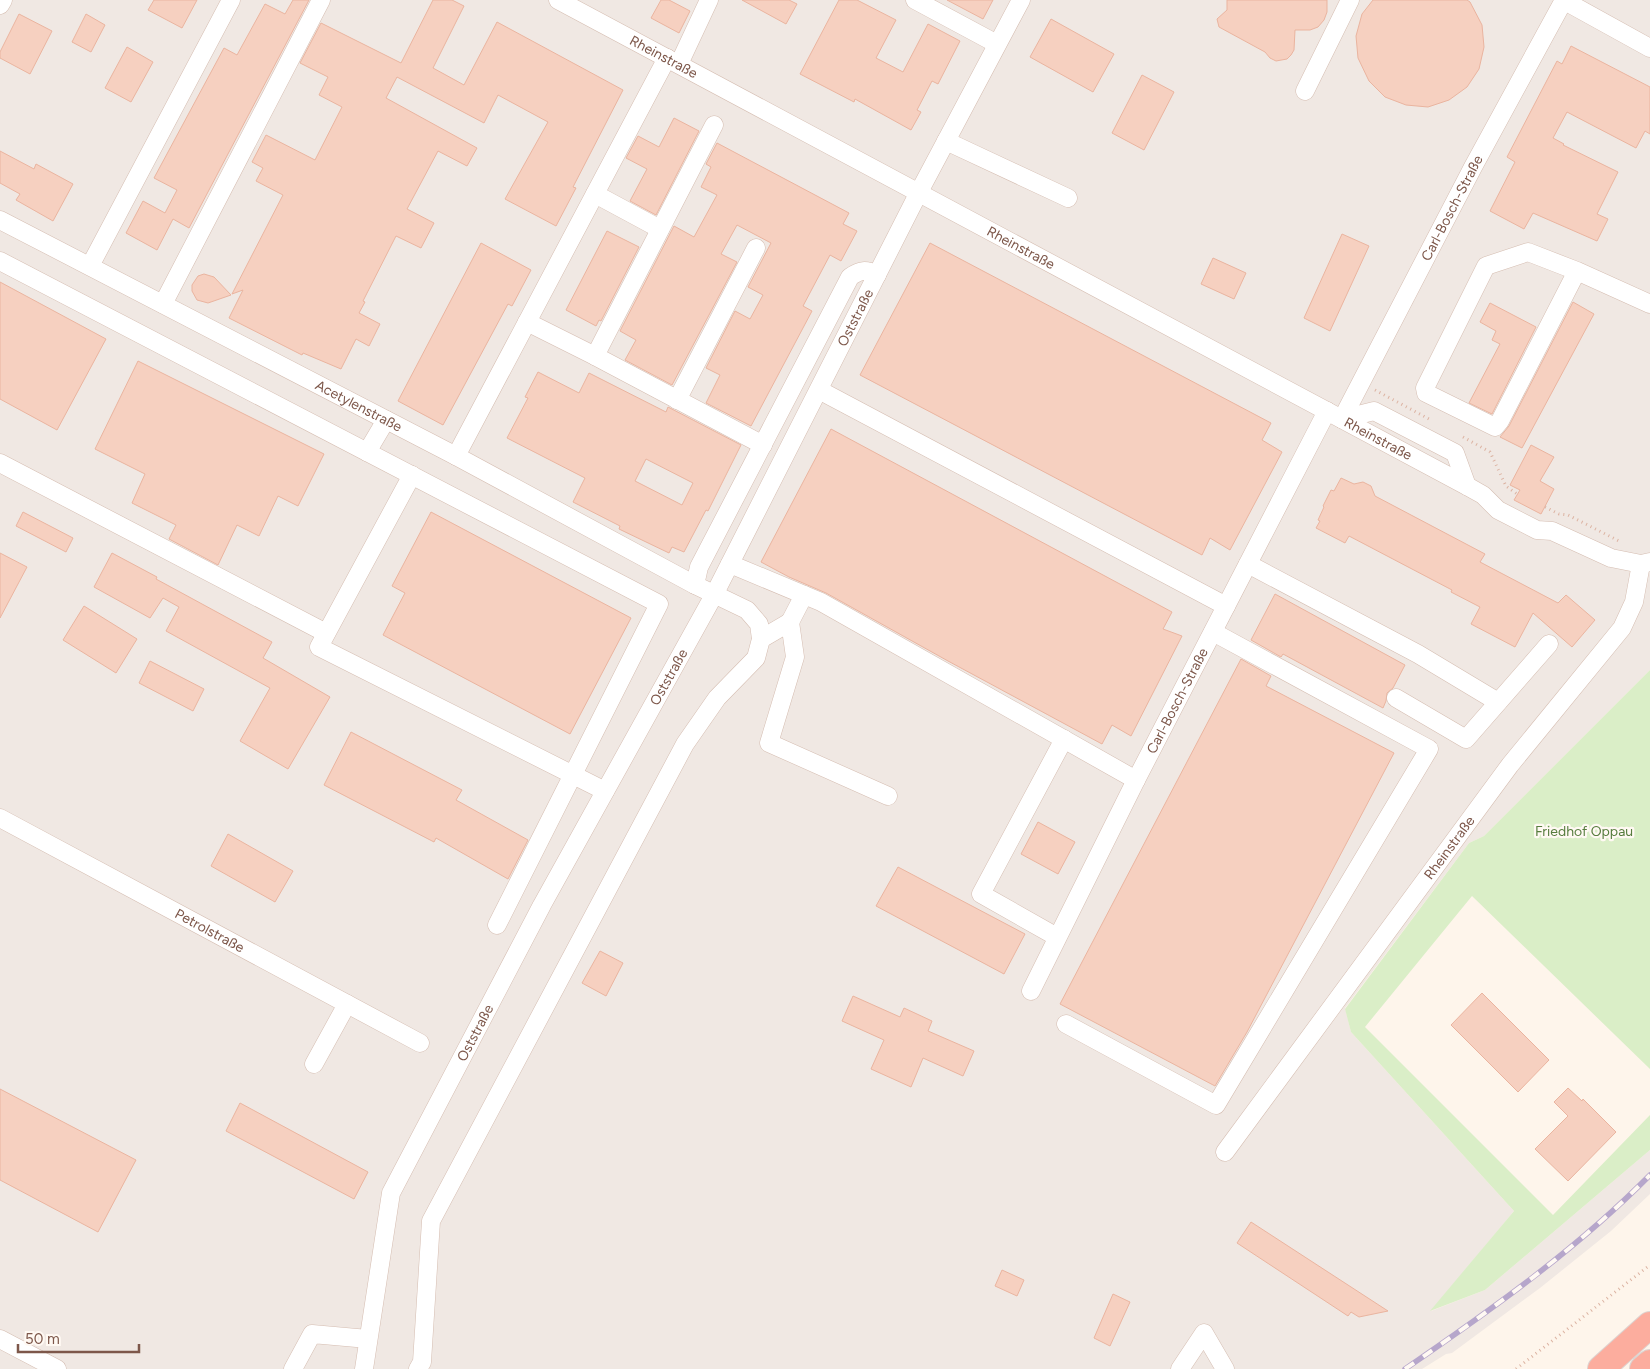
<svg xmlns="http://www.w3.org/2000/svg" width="1650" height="1369" viewBox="0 0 1650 1369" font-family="Figtree,sans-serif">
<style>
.industrial{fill:#f0e8e3}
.green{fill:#daeec7}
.building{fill:#f6d0c0;stroke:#eab49f;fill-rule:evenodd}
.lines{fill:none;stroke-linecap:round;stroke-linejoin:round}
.minor-casing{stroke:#d5bdb1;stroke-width:19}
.highway-casing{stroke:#ddd3d0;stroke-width:28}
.path{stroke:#dcb3a2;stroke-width:3;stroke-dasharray:1 4;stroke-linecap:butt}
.minor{stroke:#fff;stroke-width:18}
.highway{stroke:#fcad9e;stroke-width:26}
.rail-casing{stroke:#b6a6cb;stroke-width:5.5}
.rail{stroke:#fff9f3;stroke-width:4;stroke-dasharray:11;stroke-linecap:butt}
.labels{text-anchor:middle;stroke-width:4.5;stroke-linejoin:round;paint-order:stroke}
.street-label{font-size:14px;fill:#7d574a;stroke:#fff9f3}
.park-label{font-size:14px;fill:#577d3e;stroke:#fff9f3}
</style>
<rect width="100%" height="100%" fill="#fef5eb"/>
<!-- industrial -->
<path class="industrial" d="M0,0H1650V670L1484,836L1469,843L1345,1008L1351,1032L1514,1211L1431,1311L1485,1290L1650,1150V1194L1611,1231L1540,1288L1452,1353L1446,1354L1422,1369H0Z"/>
<!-- green -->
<path class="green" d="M1650,670V1069L1472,896L1365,1027L1553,1215L1650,1115V1150L1485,1290L1430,1311L1514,1211L1351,1032L1345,1009L1469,843L1484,836Z"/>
<!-- building -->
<path class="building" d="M154,0H197L182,28L148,10Z
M293,0H309L189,228L173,219L157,250L126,233L143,201L165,213L177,190L154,178L224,48L237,55L265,4L285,14Z
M433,0H452L464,6L433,68L464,85L497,22L623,90L573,187L576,188L556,226L505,199L548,122L498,95L484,123L397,77L386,98L477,148L467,166L438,151L407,209L434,223L421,248L396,236L363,301L365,302L359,313L380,324L369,346L356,339L341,369L303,353L302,355L229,318L243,290L232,294L283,195L256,181L263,168L252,162L266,135L315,160L342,107L319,95L328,77L300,63L321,23L401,63Z
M661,0H669L690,11L679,33L651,18Z
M742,0H789L797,4L786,24Z
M839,0H857L896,20L876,58L903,72L928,24L960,41L938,84L932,81L917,110L921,112L911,130L855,99L854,102L800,74Z
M947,0H993L983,19Z
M1227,0H1327V12L1324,20L1318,27L1310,30H1295L1294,50L1291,55L1287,59L1276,61L1270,58L1265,52L1219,27L1217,19L1227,10Z
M1373,0H1467L1470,2L1482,25L1484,47L1479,69L1467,87L1449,100L1428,107L1406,105L1385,97L1369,81L1358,58L1356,36L1362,14Z
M19,14L52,31L30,74L0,58V52Z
M86,14L105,25L91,52L72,42Z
M1051,19L1114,54L1093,92L1030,57Z
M1571,46L1650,87V134L1645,131L1636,148L1567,112L1553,138L1564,144L1563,145L1618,172L1597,214L1608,219L1597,241L1533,213L1524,229L1490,211L1515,162L1507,157L1557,61L1562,64Z
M127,47L153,62L131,102L105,88Z
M1142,75L1174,92L1144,150L1112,133Z
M674,118L699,131L656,215L630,201L647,169L626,158L638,136L659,147Z
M717,143L849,213L843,224L857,231L841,261L830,255L803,306L812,311L751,426L706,403L720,375L706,368L735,311L750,319L763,295L748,287L771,243L737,225L721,254L737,262L672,385L625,360L636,340L620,331L674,226L694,237L717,195L701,187L711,167L706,164Z
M0,151L34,169L36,164L73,184L53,221L16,200L20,194L0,183Z
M607,231L639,247L601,321L599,320L596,326L566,310Z
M1342,234L1369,246L1330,331L1304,318Z
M481,243L531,270L512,306L508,304L443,425L398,401Z
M930,243L1271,423L1262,440L1282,452L1230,550L1210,538L1202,555L860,375Z
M1213,258L1246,273L1234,299L1201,284Z
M204,274L214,277L231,295L208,303L197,300L192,291V285L198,276Z
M0,282L106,339L57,430L0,399Z
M1573,302L1594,314L1522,448L1500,437L1509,426Z
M1490,303L1536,327L1492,414L1469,403L1500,344L1492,340L1496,331L1480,322Z
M138,361L324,454L298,506L278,496L259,536L237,525L218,565L169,539L176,525L132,503L145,474L95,449Z
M538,372L579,393L589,373L666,412L668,407L741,445L708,511L706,510L684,552L672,547L669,553L619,529L620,526L573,502L585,478L507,438L528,398L525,397ZM646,459L693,483L682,505L635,481Z
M831,429L1172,612L1163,629L1182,636L1131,736L1112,725L1102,744L948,661L826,593L789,577L761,562Z
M1531,445L1554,457L1540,481L1554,489L1541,514L1514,500L1520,490L1510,485Z
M1341,478L1354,484L1363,482L1371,486L1375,496L1485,554L1480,562L1558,603L1566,595L1595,620L1572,647L1533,613L1515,647L1471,624L1480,607L1451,592L1452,590L1349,536L1345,543L1316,528L1320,521L1318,520L1324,507L1323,506L1331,490L1334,491Z
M23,512L73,538L66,552L16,526Z
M431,512L631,618L570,734L383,635L405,593L392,586Z
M0,553L27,567L0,618Z
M112,553L157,577L156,579L272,642L263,658L330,697L288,769L240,741L270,688L166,631L179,607L163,598L150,618L94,587Z
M1275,594L1405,665L1393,688L1387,693L1386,701L1383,708L1283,654L1281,657L1251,640Z
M84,606L137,639L116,673L63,640Z
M1241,659L1271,676L1266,686L1394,753L1247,1032L1215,1086L1060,1004Z
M150,661L204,689L193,711L139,683Z
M351,732L462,790L456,800L528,840L508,879L436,838L434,842L324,785Z
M1038,822L1075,842L1058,874L1021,854Z
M228,834L293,871L275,902L211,866Z
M898,867L1025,934L1004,974L876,906Z
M600,951L623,963L606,996L582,983Z
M1482,993L1549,1060L1518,1092L1451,1025Z
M853,996L900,1017L904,1008L932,1021L928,1031L974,1051L963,1076L923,1058L911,1087L871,1069L884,1040L842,1021Z
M1568,1088L1582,1101L1583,1099L1616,1132L1568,1181L1535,1149L1568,1116L1554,1102Z
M0,1089L136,1160L98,1232L0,1180Z
M240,1103L368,1172L354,1199L226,1131Z
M1251,1222L1388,1311L1359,1317L1351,1312L1348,1316L1237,1243Z
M1002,1270L1024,1280L1017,1296L995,1286Z
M1113,1294L1130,1302L1110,1346L1094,1338Z"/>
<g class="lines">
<!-- minor casing -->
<g class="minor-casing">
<g id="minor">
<path id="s1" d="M558,0L1467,486L1483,495L1498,510L1537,530L1552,531L1611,558L1641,564L1650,562"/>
<path d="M915,0L997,44"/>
<path d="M1563,0L1650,48"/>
<path d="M0,5L3,0"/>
<path d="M679,64L709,0"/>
<path d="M1305,91L1350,0"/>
<path d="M946,141L1068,198"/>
<path d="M595,194L660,229"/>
<path id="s2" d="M0,220L456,456L695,585L747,610L759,624L761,639L756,658L717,698L685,744L431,1221L422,1362L418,1369"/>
<path d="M0,261L659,604L497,925"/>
<path d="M90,266L231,0"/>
<path d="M1577,271L1500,421L1495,427L1426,393L1425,388L1486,266L1528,252L1577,271L1650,304"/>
<path d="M163,304L321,0"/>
<path d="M527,322L595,356L763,445"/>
<path d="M595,356L714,125"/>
<path d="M819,390L1226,606"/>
<path d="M677,400L756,248"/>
<path id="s3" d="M1342,419L1473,167L1564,0"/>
<path d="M1342,419L1374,411L1455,453L1467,486"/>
<path d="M367,452L386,420"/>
<path d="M456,456L667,58"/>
<path d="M0,463L326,633"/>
<path d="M412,475L319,647L605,791"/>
<path d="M730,564L821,602L1136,780"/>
<path d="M1248,564L1418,654L1498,702"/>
<path d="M695,585L699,567L850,277C860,270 866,269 877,275"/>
<path d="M790,622L804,595"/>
<path d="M761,639L790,622L795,657L769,743L888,796"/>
<path d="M1396,698L1466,739L1549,644"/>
<path id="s4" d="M0,818L420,1043"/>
<path d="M1057,937L981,894L1064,739"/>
<path id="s5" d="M1031,991L1136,780L1327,411"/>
<path d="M1066,1024L1216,1105L1429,749L1213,632"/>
<path d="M314,1064L347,1004"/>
<path id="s6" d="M1225,1152L1510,765L1622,628L1634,602L1641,564"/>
<path d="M0,1339L57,1369"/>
<path d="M293,1369L312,1334L368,1339"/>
<path id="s7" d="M364,1369L391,1193L542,905L714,595L919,192L1021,0"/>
<path d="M1180,1369L1204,1333L1225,1369"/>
</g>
</g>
<!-- highway casing -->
<g class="highway-casing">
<path id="highway" d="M1601,1369L1650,1325
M1643,1369L1650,1363"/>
</g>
<!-- path -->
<path class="path" d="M1375,390L1429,419
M1463,437L1490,452L1506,486L1517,494
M1545,507L1559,514L1568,515L1621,542
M1516,1369L1650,1265"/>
<!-- minor -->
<use href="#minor" class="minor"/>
<!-- highway -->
<use href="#highway" class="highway"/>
<!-- rail casing -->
<g class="rail-casing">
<path id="rail" d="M1405,1369C1491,1310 1577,1249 1650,1175"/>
</g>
<!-- rail -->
<use href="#rail" class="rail"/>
</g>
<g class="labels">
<!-- street labels -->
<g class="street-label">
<text dy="5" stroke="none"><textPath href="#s1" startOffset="120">Rheinstraße</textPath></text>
<text dy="5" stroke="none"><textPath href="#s3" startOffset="238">Carl-Bosch-Straße</textPath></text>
<text dy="5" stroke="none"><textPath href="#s1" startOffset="525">Rheinstraße</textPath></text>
<text dy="5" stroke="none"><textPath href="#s7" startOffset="1169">Oststraße</textPath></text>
<text dy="5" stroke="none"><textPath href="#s2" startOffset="404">Acetylenstraße</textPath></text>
<text dy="5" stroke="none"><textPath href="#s1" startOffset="930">Rheinstraße</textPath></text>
<text dy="5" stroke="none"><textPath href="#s7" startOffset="764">Oststraße</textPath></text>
<text dy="5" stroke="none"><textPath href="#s5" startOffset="325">Carl-Bosch-Straße</textPath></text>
<text dy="5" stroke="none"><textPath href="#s6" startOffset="378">Rheinstraße</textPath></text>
<text dy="5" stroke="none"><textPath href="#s4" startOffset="238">Petrolstraße</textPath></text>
<text dy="5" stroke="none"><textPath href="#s7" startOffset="359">Oststraße</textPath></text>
</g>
<!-- park labels -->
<g class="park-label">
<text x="1584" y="836">Friedhof Oppau</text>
</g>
</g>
<!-- scale -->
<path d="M18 1344v8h121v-8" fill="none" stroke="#7d574a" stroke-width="2.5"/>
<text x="25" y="1344" font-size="15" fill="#7d574a" stroke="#fff9f3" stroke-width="4" paint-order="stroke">50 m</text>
</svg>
